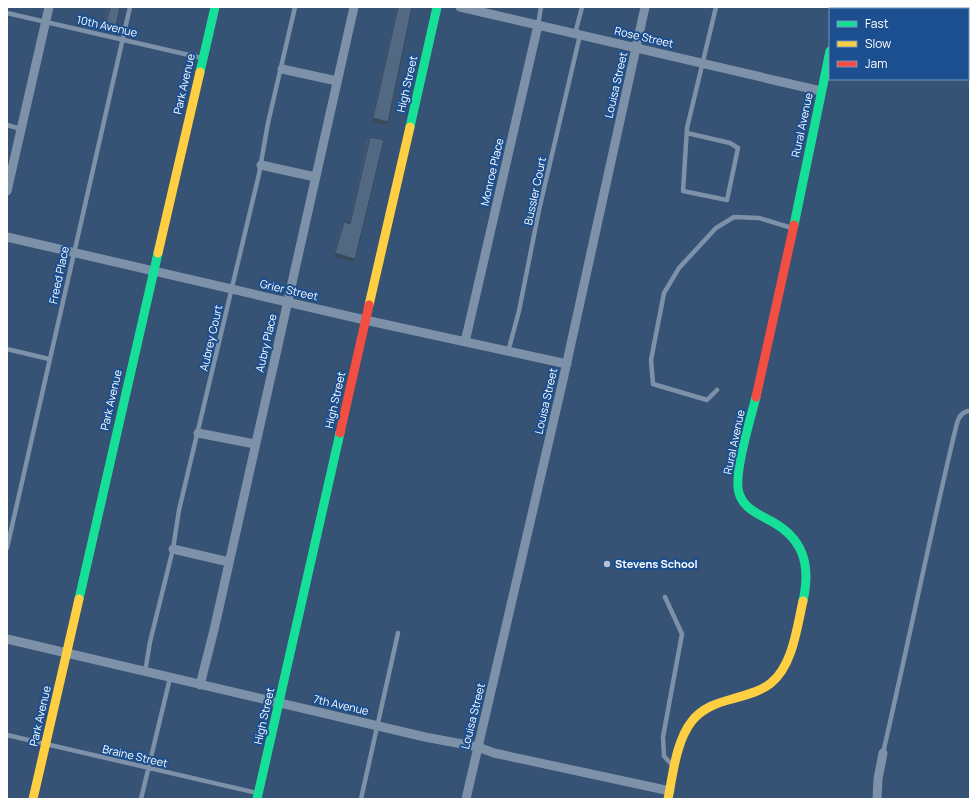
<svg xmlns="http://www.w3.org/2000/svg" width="977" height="806" viewBox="0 0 977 806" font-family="Manrope,sans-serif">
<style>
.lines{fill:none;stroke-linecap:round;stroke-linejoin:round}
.lane{stroke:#7d92a8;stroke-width:4.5}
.street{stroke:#7d92a8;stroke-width:9}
.fast{stroke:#16e098;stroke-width:9}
.slow{stroke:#ffcf43;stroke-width:9}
.jam{stroke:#f24e42;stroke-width:9}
.wall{fill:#475a72}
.shaded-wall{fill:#394a5c}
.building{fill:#526984;stroke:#394a5c}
.poi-dot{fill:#b9c2ce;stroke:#1b4f8f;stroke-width:1.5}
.labels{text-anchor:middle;stroke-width:4;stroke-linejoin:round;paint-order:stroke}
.street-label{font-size:11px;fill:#fff;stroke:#1b4f8f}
.poi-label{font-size:11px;font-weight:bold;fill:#fff;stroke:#1b4f8f;text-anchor:start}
</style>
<rect width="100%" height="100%" fill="#365274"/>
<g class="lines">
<!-- lane -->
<path class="lane" d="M7,13L202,58
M538,25L541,7
M575,34L582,7
M7,125L21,129
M687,133L730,143L738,148L727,200L683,191L687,128L716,7
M7,349L49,359
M508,352L519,311L539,210L580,35
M717,390L707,400L653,384L651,360L664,293L679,268L716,228L734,217L759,218L792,228
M7,548L130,7
M665,597L682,634L663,737L664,756L672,765
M145,672L150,642L173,549L179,510L259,174L268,123L295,7
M7,735L257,793
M883,753C908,645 930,535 956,427C958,419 960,413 968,411
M141,799L170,678
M361,799L398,633"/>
<!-- street -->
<path class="street" d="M460,7L821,91
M839,9L840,7
M282,69L337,81
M261,165L315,177
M7,191L49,7
M7,237L365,320L567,364
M465,342L538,25
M198,433L255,444
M173,549L229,562
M7,639L425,737L478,747L494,753L670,791
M200,685L214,630L354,7
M466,799L563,380L645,7
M877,799L878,779L883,753"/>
<!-- fast -->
<path class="fast" d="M200,72L215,7
M410,127L437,7
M794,225L830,51
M756,397C751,417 733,475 739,493C743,507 756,513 769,520C804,538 811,565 803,601
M79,599L158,253
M257,799L340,433"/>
<!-- slow -->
<path class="slow" d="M158,253L200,72
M369,305L410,127
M33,799L79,599
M668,799C673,774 676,741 692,721C702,708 717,703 732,699C745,695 760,692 771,683C793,665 797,627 803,601"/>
<!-- jam -->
<path class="jam" d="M756,397L794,225
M340,433L369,305"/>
</g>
<!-- wall -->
<path class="wall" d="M108,7H120L116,26L112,32L102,29Z
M397,7H412L385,125L371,122Z
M370,137L355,259L353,262L333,257L341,226L344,222L349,224L367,140Z"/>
<!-- shaded-wall -->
<path class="shaded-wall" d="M106,24L116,26L112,32L102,29Z
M373,118L388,122L385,125L371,122Z
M335,253L355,259L353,262L333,257Z"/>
<!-- building -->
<path class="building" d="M110,7H120L116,26L106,24Z
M398,7H412L388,122L373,118Z
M370,137L384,140L355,259L335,253L344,222L350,224Z"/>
<!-- markers -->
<circle class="poi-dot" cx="607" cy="564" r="4"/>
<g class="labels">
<!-- street labels -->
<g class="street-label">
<text transform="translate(107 26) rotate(13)" y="4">10th Avenue</text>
<text transform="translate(644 37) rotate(13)" y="4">Rose Street</text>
<text transform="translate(184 84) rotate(-77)" y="4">Park Avenue</text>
<text transform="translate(407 84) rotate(-77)" y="4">High Street</text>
<text transform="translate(616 85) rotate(-77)" y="4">Louisa Street</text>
<text transform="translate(802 125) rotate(-78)" y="4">Rural Avenue</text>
<text transform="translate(492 172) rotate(-77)" y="4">Monroe Place</text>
<text transform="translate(535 191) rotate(-78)" y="4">Bussler Court</text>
<text transform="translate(59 275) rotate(-78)" y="4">Freed Place</text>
<text transform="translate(289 290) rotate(13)" y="4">Grier Street</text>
<text transform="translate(211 338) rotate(-77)" y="4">Aubrey Court</text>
<text transform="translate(266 343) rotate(-77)" y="4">Aubry Place</text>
<text transform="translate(111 400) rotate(-77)" y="4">Park Avenue</text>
<text transform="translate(335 400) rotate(-77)" y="4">High Street</text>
<text transform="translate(546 401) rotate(-77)" y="4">Louisa Street</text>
<text transform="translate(734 442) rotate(-78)" y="4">Rural Avenue</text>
<text transform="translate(341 705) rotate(13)" y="4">7th Avenue</text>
<text transform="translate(40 716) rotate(-77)" y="4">Park Avenue</text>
<text transform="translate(264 716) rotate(-77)" y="4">High Street</text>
<text transform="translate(473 716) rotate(-76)" y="4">Louisa Street</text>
<text transform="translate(135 756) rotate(13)" y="4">Braine Street</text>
</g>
<!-- poi labels -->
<g class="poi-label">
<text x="615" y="568">Stevens School</text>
</g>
</g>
<!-- border -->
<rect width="977" height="806" fill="none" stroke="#ffffff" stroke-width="16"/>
<!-- legend -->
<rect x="829" y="8" width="140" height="72" fill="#1b4f8f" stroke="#7695bc"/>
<rect x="837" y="21" width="20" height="6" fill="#16e098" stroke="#7695bc"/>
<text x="865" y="28" font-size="12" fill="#ffffff">Fast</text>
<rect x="837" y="41" width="20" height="6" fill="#ffcf43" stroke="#7695bc"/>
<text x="865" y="48" font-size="12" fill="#ffffff">Slow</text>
<rect x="837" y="61" width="20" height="6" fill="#f24e42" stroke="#7695bc"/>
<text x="865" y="68" font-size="12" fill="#ffffff">Jam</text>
</svg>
